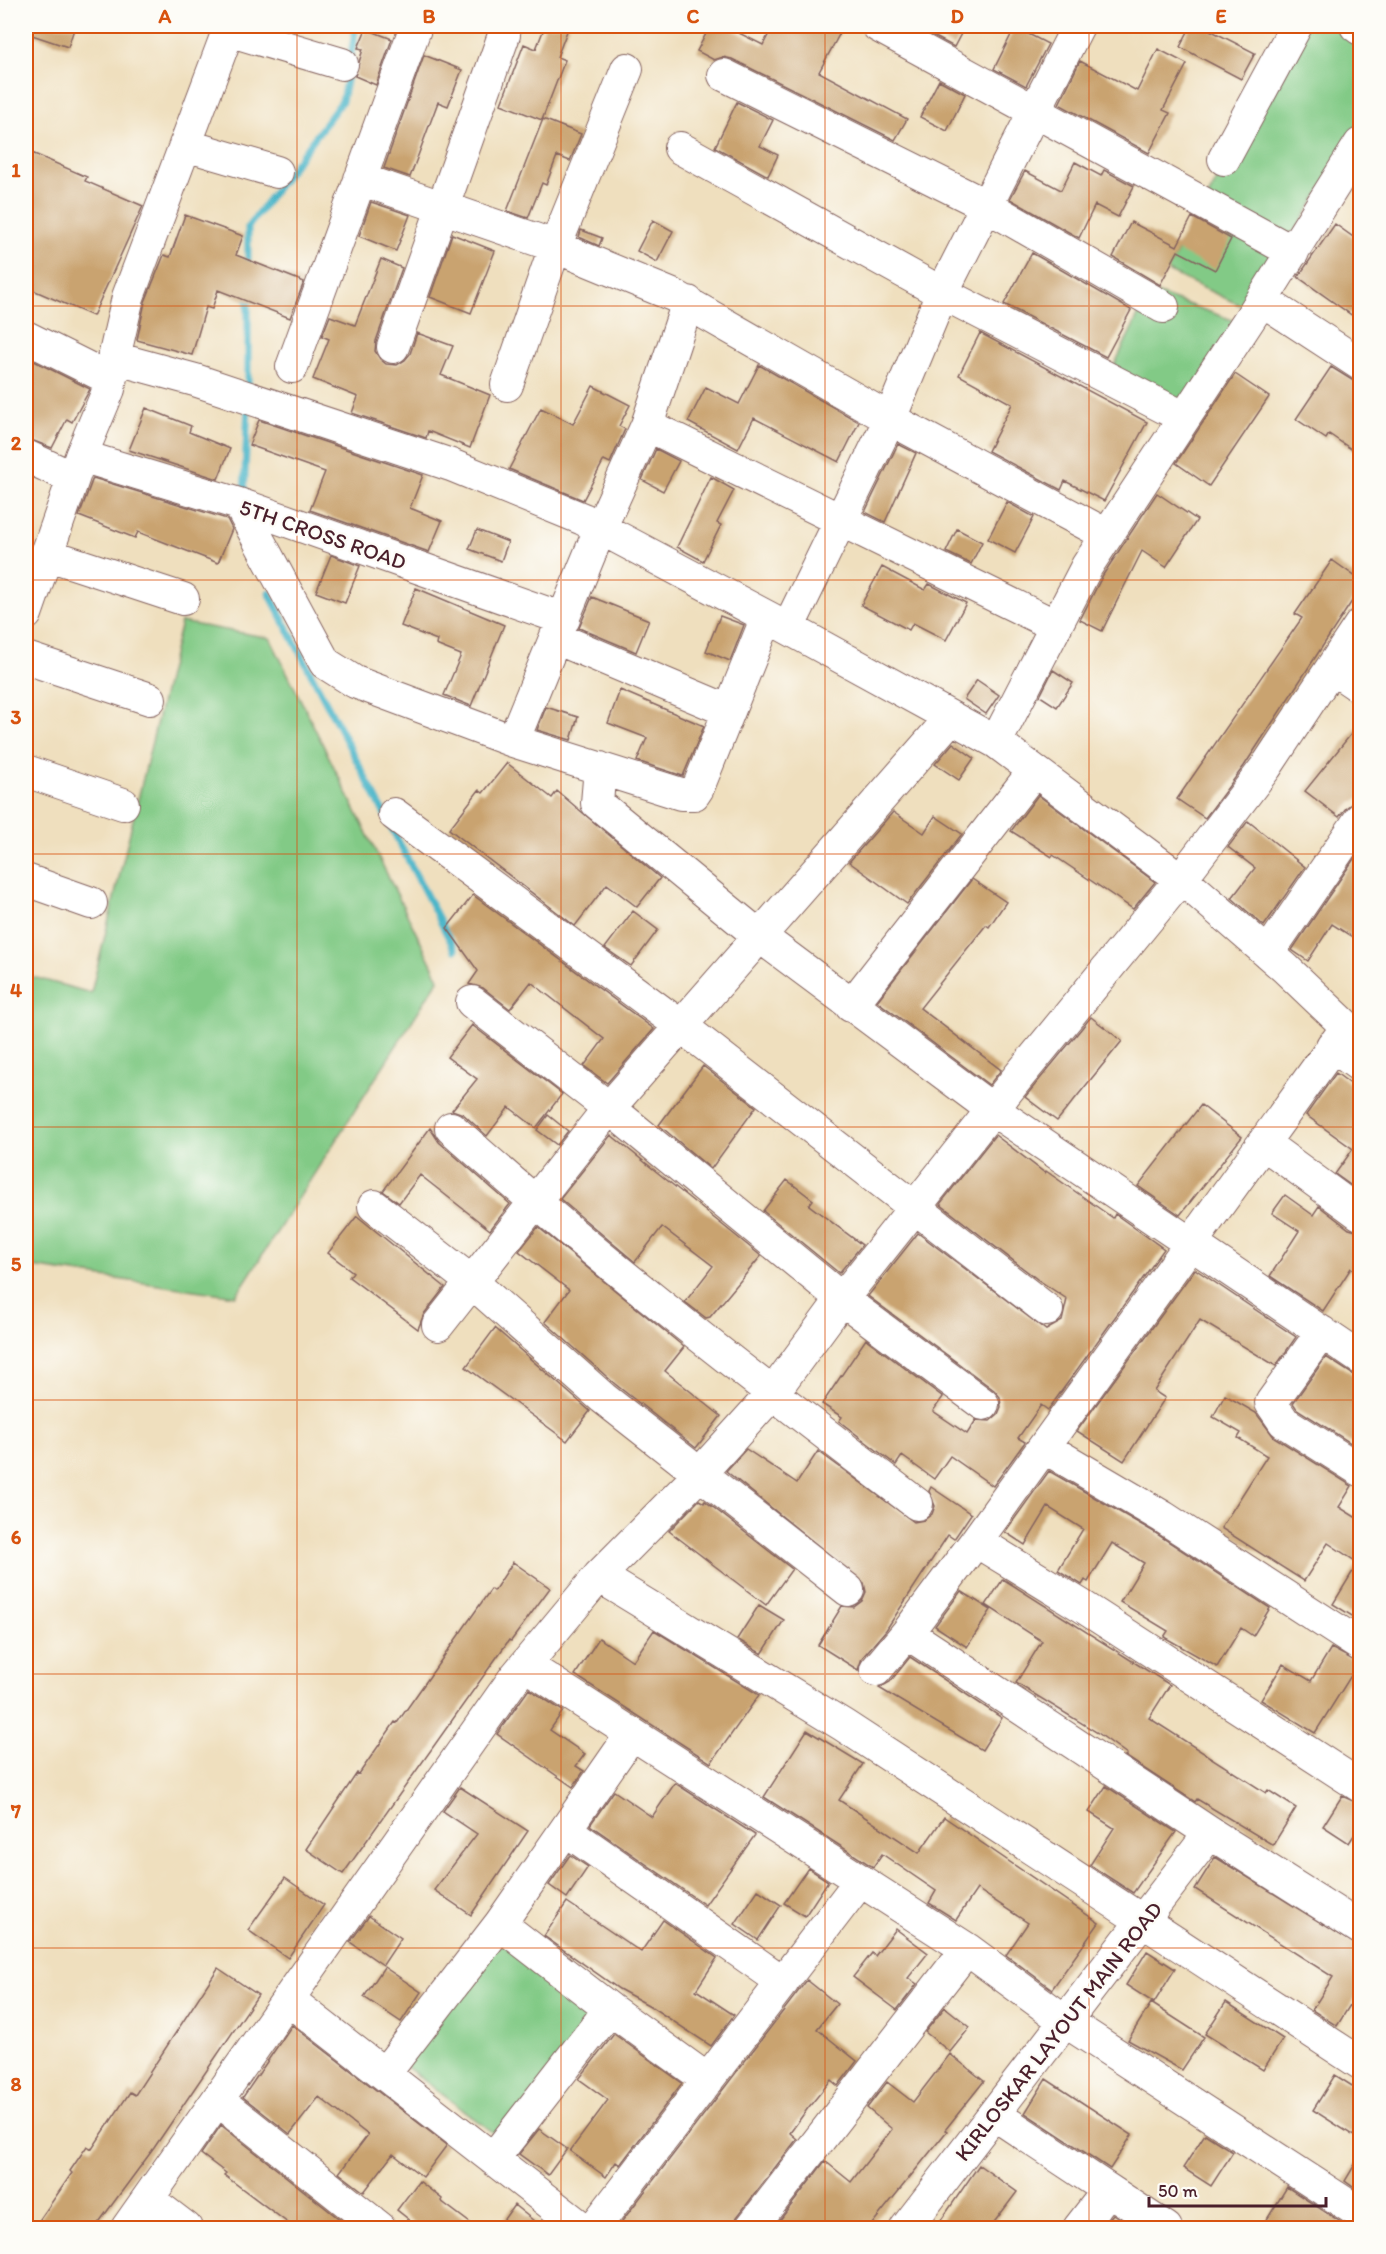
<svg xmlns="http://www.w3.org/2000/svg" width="1386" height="2254" viewBox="0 0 1386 2254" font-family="Itim,sans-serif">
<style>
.green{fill:#82ca86;stroke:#667458;stroke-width:1.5}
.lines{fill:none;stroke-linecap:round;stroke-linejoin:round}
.stream{stroke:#4cb6c9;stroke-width:7}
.building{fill:#c9a36f}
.minor-casing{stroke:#84625e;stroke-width:34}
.minor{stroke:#fff;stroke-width:32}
.grid{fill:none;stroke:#d8530f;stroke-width:1.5;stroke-opacity:0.55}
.labels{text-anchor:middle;stroke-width:5;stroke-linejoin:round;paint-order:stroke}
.street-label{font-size:22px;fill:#4a1f2b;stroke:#fdfcf7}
.neatline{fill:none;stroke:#d8530f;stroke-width:2}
.grid-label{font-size:20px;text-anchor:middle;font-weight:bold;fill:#d8530f}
</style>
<rect width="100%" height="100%" fill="#fdfcf7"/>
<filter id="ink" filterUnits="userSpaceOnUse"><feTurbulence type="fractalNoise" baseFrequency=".0167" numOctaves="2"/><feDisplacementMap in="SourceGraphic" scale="12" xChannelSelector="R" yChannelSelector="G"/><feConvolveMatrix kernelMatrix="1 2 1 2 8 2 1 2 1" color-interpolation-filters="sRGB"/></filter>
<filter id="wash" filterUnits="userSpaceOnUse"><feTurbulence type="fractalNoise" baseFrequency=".008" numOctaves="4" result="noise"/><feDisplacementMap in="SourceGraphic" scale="24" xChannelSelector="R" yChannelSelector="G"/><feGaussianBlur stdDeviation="1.35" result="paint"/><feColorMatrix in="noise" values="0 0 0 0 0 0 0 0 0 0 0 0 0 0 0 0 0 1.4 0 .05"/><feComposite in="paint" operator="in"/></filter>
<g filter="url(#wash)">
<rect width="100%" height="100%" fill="#efdfbe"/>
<!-- green -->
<path class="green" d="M1302,26H1351L1360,34V129L1246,308L1167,271Z
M1150,291L1238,322L1180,409L1110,374Z
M181,622L270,638L439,979L236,1296L26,1266V975L91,993Z
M503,1935L600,2009L501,2139L404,2065Z"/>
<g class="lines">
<!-- stream -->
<path class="stream" d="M350,60L356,26
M248,268V227L342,101L348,71
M248,294V388
M244,496L248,405
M269,593L385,815
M391,827L455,950"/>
</g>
<g id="blocks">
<!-- building -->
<path class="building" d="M26,26H75L68,47L26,33Z
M545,26H569L557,57L565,60L542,120L501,104L524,44L536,49Z
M710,26H725L763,45L773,26H831L841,31L819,72L907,119L895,140L732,59L723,57L714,60L697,51Z
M915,26H965L954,47Z
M1191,26H1202L1255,53L1241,79L1180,47Z
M1015,27L1048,44L1026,86L994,69Z
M366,29L392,39L376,85L355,76L363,49L358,48Z
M1158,49L1187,64L1163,110L1170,113L1149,153L1059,104L1080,61L1137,91Z
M424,55L462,70L448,106L438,102L410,177L384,168Z
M939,80L965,94L947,131L920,117Z
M737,102L773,120L760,146L778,155L768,176L715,147Z
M543,119L581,134L570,161L557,156L546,185L542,183L528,218L507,211Z
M32,153L87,177L85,181L143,206L93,316L26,287V167Z
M1075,162L1101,176L1104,170L1134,186L1118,217L1095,205L1079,238L1010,199L1025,171L1061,190Z
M371,202L410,215L396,251L359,236Z
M185,215L243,236L236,255L304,282L290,318L218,290L212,309L206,307L192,355L137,340L145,302L164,255L170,257Z
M1192,217L1231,239L1215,270L1178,251L1160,285L1113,257L1131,222L1177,246Z
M653,220L673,231L657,262L637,251Z
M1335,224L1360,242V321L1298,277Z
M581,230L602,238L599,246L579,237Z
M452,234L495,251L471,313L430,297Z
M1032,253L1131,310L1106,357L1004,304Z
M381,259L402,268L376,341L375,351L380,359L386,364L397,365L405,360L410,354L417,333L453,346L441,375L490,395L470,448L428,431L426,438L352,413L358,397L313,379L329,339L322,336L330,316L355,325Z
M980,333L1147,422L1104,501L1065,481L1061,490L988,451L1012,404L959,375Z
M26,357L90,389L72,422L67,419L52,448L26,438Z
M759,365L859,422L839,462L754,418L738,449L688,422L706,387L739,404Z
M1331,367L1360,385V455L1329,434L1326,439L1296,419Z
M1235,374L1269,397L1209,486L1176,463Z
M593,386L630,405L619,426L625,429L610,463L604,460L583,500L509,469L541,408L573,424Z
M146,408L191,426L189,432L230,449L218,479L129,450Z
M259,420L423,475L410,508L442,521L429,552L310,510L325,472L249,445Z
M898,444L916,453L885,522L865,512Z
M656,449L679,461L663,491L642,480Z
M711,477L734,490L717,523L721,525L703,561L677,547Z
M93,478L227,519L232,529L218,563L138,532L135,538L79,516Z
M1157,493L1197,520L1166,567L1142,551L1102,631L1080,620L1103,575Z
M1007,502L1034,517L1015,553L988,539Z
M957,529L982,542L971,564L946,552Z
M477,530L508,542L501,561L469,549Z
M331,555L360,566L345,603L316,592Z
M1332,560L1360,580V589L1244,766L1205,818L1177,799L1302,618L1295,614Z
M882,567L925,590L929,584L966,603L946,640L913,623L909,630L861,605Z
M416,588L504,625L471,706L444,695L461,655L436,645L437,640L401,626Z
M592,597L649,620L636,652L579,628Z
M720,616L744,625L730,661L706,651Z
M1053,670L1073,683L1057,707L1040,696Z
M977,680L999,695L986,714L964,699Z
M620,690L704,726L683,776L637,761L647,738L608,723Z
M546,707L578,717L571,740L537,730Z
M1360,723V797L1346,808L1339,817L1305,791Z
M953,743L974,758L959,780L935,764Z
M507,763L552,798L557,791L660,878L637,907L607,884L575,926L449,829L479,790L483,793Z
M1038,795L1155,882L1133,909L1053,855L1052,857L1011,831Z
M893,812L924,833L935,816L962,834L907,904L849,862Z
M1248,821L1305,867L1264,926L1232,898L1255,868L1228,847Z
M1360,850V942L1332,924L1308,961L1292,950Z
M972,879L1006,902L989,927L986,925L920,1008L1001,1070L989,1085L877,1001Z
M473,895L654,1029L607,1083L584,1066L604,1039L531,982L510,1009L483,988L469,984L478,971L447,928Z
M633,911L658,930L631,966L605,948Z
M1091,1017L1122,1041L1057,1121L1025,1097Z
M472,1025L562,1094L536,1128L509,1107L487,1136L463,1114L452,1110L477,1079L447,1057Z
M703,1066L756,1107L711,1169L659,1125Z
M1336,1073L1360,1091V1192L1335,1174L1353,1149L1306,1115Z
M1201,1105L1242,1137L1180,1215L1138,1186Z
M548,1115L568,1131L557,1145L537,1130Z
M430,1128L439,1142L510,1204L490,1230L420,1175L399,1203L383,1191Z
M611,1135L761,1256L710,1317L706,1318L685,1302L713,1266L662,1227L635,1262L560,1199Z
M995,1135L1045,1173L1046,1171L1113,1218L1115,1214L1164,1249L1048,1410L1041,1405L1018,1438L1025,1442L993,1486L950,1456L934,1479L902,1456L896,1465L839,1421L842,1417L822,1404L866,1339L943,1397L933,1411L967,1434L976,1420L990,1421L998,1414L1001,1407L1000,1397L994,1390L868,1296L918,1233L1046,1330L1062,1321L1067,1299L1037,1279L940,1204Z
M787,1180L813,1200L809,1205L862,1245L839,1273L763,1211Z
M1285,1195L1313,1215L1319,1206L1349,1229L1360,1232V1275L1351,1268L1323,1311L1270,1276L1299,1231L1272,1213Z
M357,1216L445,1287L424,1314L418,1329L349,1277L353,1272L328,1253Z
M538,1227L684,1347L665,1371L721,1416L696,1448L615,1384L545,1322L569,1290L519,1251Z
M1195,1269L1296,1337L1276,1366L1200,1320L1154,1391L1165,1398L1124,1461L1077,1431Z
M495,1328L590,1411L567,1441L466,1367Z
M1326,1357L1360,1379V1449L1297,1409L1293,1403Z
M1225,1395L1256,1413L1274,1437L1352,1486L1339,1507L1360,1520V1621L1333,1604L1358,1563L1328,1543L1304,1581L1221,1528L1267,1456L1238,1438L1241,1433L1213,1417Z
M746,1449L797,1483L818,1451L914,1522L924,1520L932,1514L935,1506L929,1491L931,1487L971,1514L954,1539L948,1535L886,1630L862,1658L858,1670L818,1645L842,1606L854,1607L862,1601L866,1592L864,1583L726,1471Z
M1049,1471L1154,1532L1270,1608L1253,1636L1241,1628L1217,1667L1164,1637L1168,1631L1120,1602L1144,1563L1112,1543L1088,1582L1085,1580L1082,1585L1058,1570L1083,1529L1048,1507L1025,1545L1005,1532Z
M699,1500L704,1503L705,1501L792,1569L766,1605L669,1531Z
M513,1562L550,1588L511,1641L509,1640L343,1874L306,1849L357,1773L359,1774L395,1722L397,1723L491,1589L494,1591Z
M1003,1579L1170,1685L1149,1718L1266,1793L1268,1790L1296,1808L1273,1845L1197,1799L1195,1802L1125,1756L1127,1754L1098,1733L1016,1683L1042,1641L986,1605Z
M961,1591L991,1610L967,1647L935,1626Z
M759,1605L784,1620L762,1654L737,1639Z
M654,1630L759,1695L711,1763L575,1675L599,1638L633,1661Z
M1331,1648L1359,1663L1315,1733L1261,1700L1283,1664L1311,1681Z
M910,1657L1002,1718L982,1750L879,1688L890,1682Z
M529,1689L563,1711L550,1730L585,1754L576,1766L584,1771L573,1787L497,1734Z
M807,1730L863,1764L839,1800L919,1853L944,1817L1099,1923L1052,1989L1006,1955L1028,1923L977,1889L956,1920L929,1903L936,1891L882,1854L873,1867L764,1797Z
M675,1783L755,1835L705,1905L590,1825L614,1791L652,1817Z
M1106,1786L1176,1832L1133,1893L1090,1865L1114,1828L1089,1812Z
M460,1787L528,1831L471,1915L434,1890L477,1834L443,1811Z
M1342,1796L1360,1804V1826L1349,1843L1323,1826Z
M570,1855L588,1867L567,1898L549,1885Z
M1215,1857L1360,1947V1989L1337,2026L1312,2010L1333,1977L1195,1889Z
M808,1868L828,1881L805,1916L784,1903Z
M285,1878L324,1905L288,1958L248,1930Z
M758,1890L781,1905L758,1940L735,1924Z
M567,1902L641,1952L663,1920L717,1958L696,1990L734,2015L711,2046L650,2006L619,1989L544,1936Z
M369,1916L401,1938L383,1965L350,1942Z
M896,1929L928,1953L908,1978L917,1984L897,2010L853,1977L872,1953L875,1956Z
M1147,1951L1175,1969L1154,2003L1126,1985Z
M384,1967L421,1992L401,2022L364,1997Z
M218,1968L258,1995L154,2148L94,2229H47L38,2222L72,2173L70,2171L87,2146L92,2149L130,2092L135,2095Z
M807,1980L837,2004L817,2029L857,2061L838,2086L831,2080L808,2108L790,2133L797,2139L737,2217L733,2229H616Z
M1226,2002L1283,2039L1263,2070L1205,2034Z
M1151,2003L1204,2037L1182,2070L1128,2040Z
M945,2007L970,2027L950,2052L925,2032Z
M292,2025L447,2145L423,2177L393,2154L364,2192L339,2173L368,2135L319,2097L290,2134L243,2097Z
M614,2034L682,2083L620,2165L616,2162L606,2177L570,2151L608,2100L579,2079Z
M950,2054L984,2081L945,2130L947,2131L868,2229H773L825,2161L851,2182L892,2129L867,2108L887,2082L913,2102Z
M1335,2075L1360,2091V2140L1313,2110Z
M1046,2079L1132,2135L1110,2169L1025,2113Z
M221,2125L352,2229H296L224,2175L226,2173L201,2154Z
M539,2129L567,2149L548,2175L519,2154Z
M1205,2134L1233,2152L1211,2186L1183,2168Z
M1360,2156V2192L1345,2181Z
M979,2165L1017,2192L989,2229H935Z
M419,2181L442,2199L441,2201L478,2229H421L397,2210Z
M1287,2187L1350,2228L1351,2229H1278L1266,2221Z
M514,2205L544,2229H497Z
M1113,2214L1134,2229H1101Z"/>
</g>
</g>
<g filter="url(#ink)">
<use href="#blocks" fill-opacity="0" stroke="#84625e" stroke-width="1.5"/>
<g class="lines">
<!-- minor casing -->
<g class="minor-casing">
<path id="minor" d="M878,26L1293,252
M1356,26L1360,29
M228,30L342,64
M724,75L987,206L1163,307
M185,145L277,172
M680,148L942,293L1183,417
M1224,159L1296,26
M360,179L546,243L675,296L890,419L1107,535
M1262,300L1360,364
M26,337L110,379
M393,347L504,35
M114,358L128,297L230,26
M292,367L416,26
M507,385L555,247L627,69
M647,425L1056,626
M26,456L73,478
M81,456L239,504L564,619
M239,504L325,663L355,682L513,741L681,794H694L698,788L767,617
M46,554L183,599
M26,614L81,456L109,389L114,358L195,380L451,465L583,519L788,628L996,742L1195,890L1285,968L1347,1027L976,1541L907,1633L876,1670
M788,628L890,419L942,293L1078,26
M556,638L729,711
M26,658L150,699
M1332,668L1360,687
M513,741L600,529L647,425L688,302
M996,742L1087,566L1262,300L1360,144
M600,768L597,803L758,935L993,1110L1360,1358
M26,771L123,804
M394,814L681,1026L1047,1310
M26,880L91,903
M1268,953L1360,819
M472,1002L609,1108L842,1299L983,1404
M851,1006L1034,771
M1332,1046L1360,1066
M451,1128C599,1261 758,1383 917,1504
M1263,1143L1360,1214
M374,1206L472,1282L603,1398L848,1590
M438,1325L609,1108L950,719
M1322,1332L1271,1403L1284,1422L1360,1470
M1044,1447L1163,1517L1360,1645
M976,1541L1082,1606L1360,1786
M599,1576L843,1725L1360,2063
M907,1633L1210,1833L1360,1928
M525,1665L967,1949L1065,2021L1360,2213
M566,1830L783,1982
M500,1924L610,2009L708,2080
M289,2000L582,2228
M385,2073L500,1924L631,1735
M218,2100L380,2228
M994,2114L1166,2228
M493,2159L610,2009
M148,2199L186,2228
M127,2228L515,1677L599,1576L693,1481L772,1394L842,1299L1019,1076L1180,880L1266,767L1360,625
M594,2228L860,1881
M751,2228L967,1949
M906,2228L1210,1833
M1079,2228L1107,2192"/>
</g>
<!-- minor -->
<use href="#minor" class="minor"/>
</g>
</g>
<!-- grid -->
<path class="grid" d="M297,26V2228M561,26V2228M825,26V2228M1089,26V2228M26,306H1360M26,580H1360M26,854H1360M26,1127H1360M26,1400H1360M26,1674H1360M26,1948H1360"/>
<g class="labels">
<!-- street labels -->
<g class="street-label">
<text transform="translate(323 534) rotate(19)" y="8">5TH CROSS ROAD</text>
<text transform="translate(1058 2031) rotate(-52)" y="8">KIRLOSKAR LAYOUT MAIN ROAD</text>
</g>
</g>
<!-- margin -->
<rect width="1386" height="2254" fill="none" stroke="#fdfcf7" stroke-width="66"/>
<!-- scale -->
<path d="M1149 2197v9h177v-9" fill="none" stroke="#4a1f2b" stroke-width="3"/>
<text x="1158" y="2197" font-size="18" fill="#4a1f2b" stroke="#fdfcf7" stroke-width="4.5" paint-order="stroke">50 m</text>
<rect x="33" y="33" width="1320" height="2188" class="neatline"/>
<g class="grid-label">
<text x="165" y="23">A</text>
<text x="429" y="23">B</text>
<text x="693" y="23">C</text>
<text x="957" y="23">D</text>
<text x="1221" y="23">E</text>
<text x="16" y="177">1</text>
<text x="16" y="450">2</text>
<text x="16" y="724">3</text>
<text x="16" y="997">4</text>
<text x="16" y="1271">5</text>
<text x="16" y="1544">6</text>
<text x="16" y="1818">7</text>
<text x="16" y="2091">8</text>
</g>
</svg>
